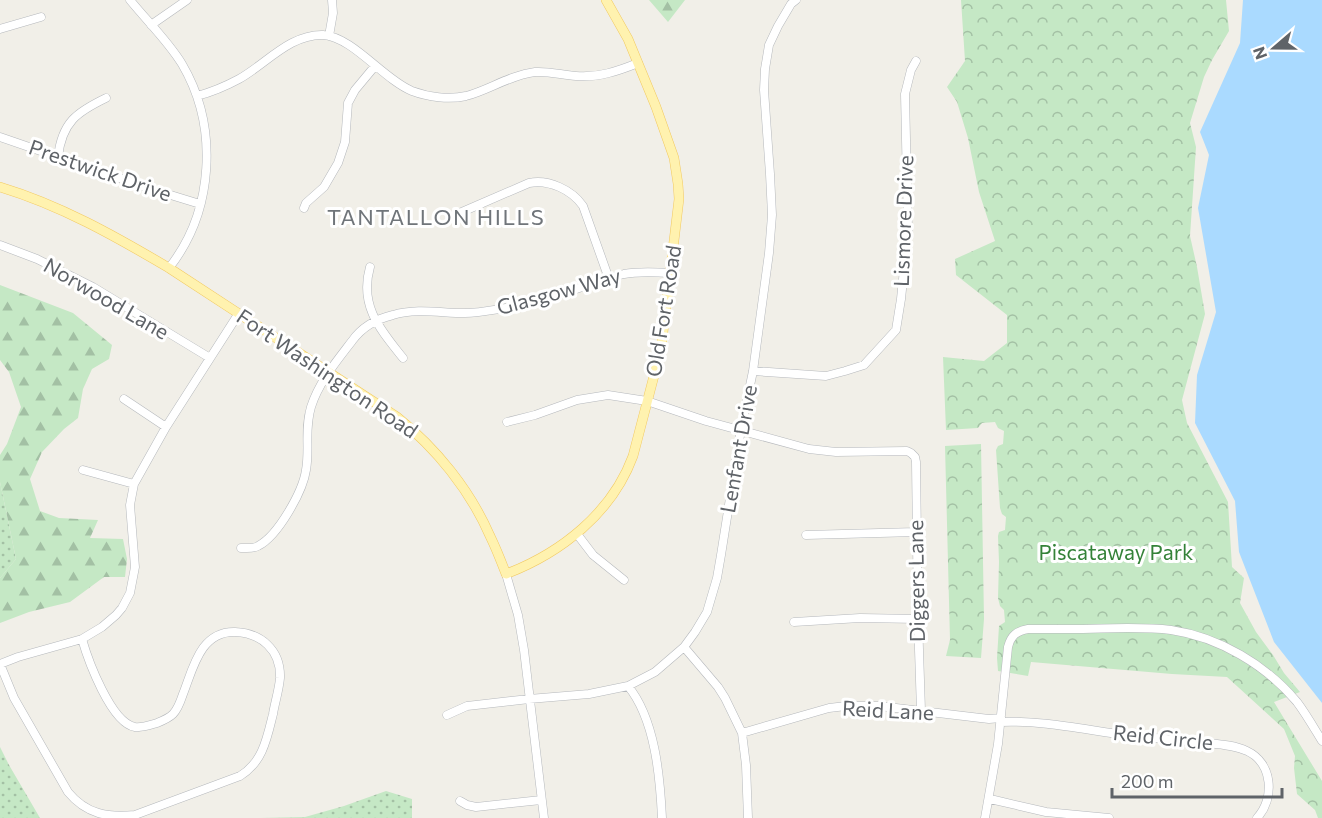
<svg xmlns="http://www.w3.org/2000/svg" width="1322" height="818" viewBox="0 0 1322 818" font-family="Commissioner,sans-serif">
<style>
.grass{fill:url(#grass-dots)}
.forest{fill:url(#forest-firs)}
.park{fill:url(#park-crowns)}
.water{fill:#aadaff}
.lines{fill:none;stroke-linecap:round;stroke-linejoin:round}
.minor-casing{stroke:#b5b8bc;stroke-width:9}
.major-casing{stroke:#f2c960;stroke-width:10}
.minor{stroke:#fff;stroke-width:8}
.major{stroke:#fff2af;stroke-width:9}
.labels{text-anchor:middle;stroke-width:6;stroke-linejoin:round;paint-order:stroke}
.street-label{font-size:21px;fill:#5f6368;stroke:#fff}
.park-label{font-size:21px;fill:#348238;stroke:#fff}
.neighbourhood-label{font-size:22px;letter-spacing:1.5px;fill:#70757a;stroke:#fff}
</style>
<defs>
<pattern id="grass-dots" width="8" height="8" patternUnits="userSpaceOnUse" patternTransform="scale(1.5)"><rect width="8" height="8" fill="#c5e8c5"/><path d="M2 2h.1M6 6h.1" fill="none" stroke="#a3c0a4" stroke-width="1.8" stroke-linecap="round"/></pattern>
<pattern id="forest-firs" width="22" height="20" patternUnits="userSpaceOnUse" patternTransform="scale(1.5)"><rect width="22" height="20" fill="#c5e8c5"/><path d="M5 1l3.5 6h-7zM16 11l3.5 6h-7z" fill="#a3c0a4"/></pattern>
<pattern id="park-crowns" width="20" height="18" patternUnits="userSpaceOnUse" patternTransform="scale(1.5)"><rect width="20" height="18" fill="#c5e8c5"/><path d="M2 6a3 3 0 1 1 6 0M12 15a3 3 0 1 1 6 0" fill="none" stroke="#a3c0a4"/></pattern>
</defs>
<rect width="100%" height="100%" fill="#f1efe8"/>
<!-- grass -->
<path class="grass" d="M0,482L16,559L0,578Z
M0,747L9,765L40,818H0Z
M386,791L412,799V818H260L305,817L344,806Z"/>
<!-- forest -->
<path class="forest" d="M649,0H685L668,22Z
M0,285L73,313L112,345L109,359L92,369L83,389L78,418L64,429L42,452L30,479L40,511L59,518L98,520L90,538L123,539L127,559L125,577H104L70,602L29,612L0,623V578L16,559L0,482V455L7,444L21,407L9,372L0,360Z"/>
<!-- park -->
<path class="park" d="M961,0H1226L1229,31L1212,60L1204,77L1190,123L1196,147L1190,236L1197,267L1205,314L1182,400L1187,423L1228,502L1232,567L1244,578L1240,603L1256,632L1273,655L1284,673L1300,692L1274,702L1322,781V818H1318L1315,810L1297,794L1294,768L1295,756L1284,729L1227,677L1172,674L1031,662L1028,676L998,671L997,658L999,626L1005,622L1004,610L1000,606L998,598L999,562L998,536L999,532L1005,530L1006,517L1002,514L1000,508L996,450L998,446L1003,444L1004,431L998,428L995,422L982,423L978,428L946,430L943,357L984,361L1007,343V315L956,275L955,259L995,241L979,192L968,138L957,102L947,87L965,61Z
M981,444L984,619L981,658L946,656L950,640L945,446Z"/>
<!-- water -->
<path class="water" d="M1243,0H1322V703L1274,642L1239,552L1235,501L1195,423L1197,375L1216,312L1198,208L1209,155L1200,132L1240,43Z"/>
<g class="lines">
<!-- minor casing -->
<g class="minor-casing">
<path id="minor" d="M130,0C147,21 168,41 182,64C219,127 214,211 169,268
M151,25L187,0
M0,29L41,17
M329,36L333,13L332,0
M197,96C212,92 226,86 239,79C266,64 290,34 323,35C353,37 383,79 412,91C428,97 449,100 466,96C489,90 510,75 535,72C549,71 562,75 576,76C598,78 618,71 638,63
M0,137L151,189L200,204
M58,157C62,122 77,112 106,98
M304,208L306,203L324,187L338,163L345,142L348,103L355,90L375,66
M455,215L529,183C549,179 572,190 583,206L609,279
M0,245L37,259L93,287L210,358
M370,267C359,306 380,329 403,358
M753,371L826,376L845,371L864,365L896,330L901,299L908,230L905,94L911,70L916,61
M124,399L166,427
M507,422L535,415L577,400L608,395L647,401L706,421L809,449L836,452L907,451L911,453L915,457L916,462L918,619L921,711
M83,470L134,484
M577,534L593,555L624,580
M806,535L916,532
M241,548C247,548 253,549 258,546C278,536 303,491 306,470C310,448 304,430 311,407C319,382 336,362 352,341C362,327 376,319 393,315C417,308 441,313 465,313C479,313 493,310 506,308C547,302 585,284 624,274C639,271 655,272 670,273
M506,574L518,615L524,650L544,818
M794,622L860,618L918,619
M684,647L718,687L725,698L742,733L746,765L748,818
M0,664L14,698L68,792C86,814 108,818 135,815L240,776C263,762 267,738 273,714C275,702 279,690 280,678C281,650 261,633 235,632C200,631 193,669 183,694C181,700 178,709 173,714C169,718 162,721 157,723C150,725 142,728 135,727C111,723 88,660 82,639
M0,664L18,657L82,639L102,627L116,615L122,608L130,593L135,567L130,505L134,484L166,427L239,313
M628,686C655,719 660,776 662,818
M447,715L467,706L529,699L589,694L628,686L655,672L684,647L695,632L707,612L717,578L721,555L741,429L753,371L769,253L772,215L770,174L764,90L765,69L769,45L778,26L791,4L796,0
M1001,722C1044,720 1090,731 1133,736C1155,738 1176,740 1198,742C1214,744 1232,744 1247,751C1273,763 1275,799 1257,818
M742,733L829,708L846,706H879L989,719L1001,718
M990,799L1046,812L1109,818
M460,801L467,805L476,807L541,800
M985,818L998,744L1008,647C1011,635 1017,631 1028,629C1042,629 1056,629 1070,629C1104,629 1138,626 1171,630C1219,637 1266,665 1297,702C1306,714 1314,728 1322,741"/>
</g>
<!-- major casing -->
<g class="major-casing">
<path id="major" d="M0,187C60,205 115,236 169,268L397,417C436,448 470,490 490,536C496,548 501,561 506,574C561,553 612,513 633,456L661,349L679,199L678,184L674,158L656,107L628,39L606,0"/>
</g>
<!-- minor -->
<use href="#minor" class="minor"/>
<!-- major -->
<use href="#major" class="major"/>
</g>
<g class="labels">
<!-- street labels -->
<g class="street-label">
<text transform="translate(100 171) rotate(19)" y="7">Prestwick Drive</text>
<text transform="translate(904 221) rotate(-88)" y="7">Lismore Drive</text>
<text transform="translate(559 292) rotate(-15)" y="7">Glasgow Way</text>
<text transform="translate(106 299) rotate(30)" y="7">Norwood Lane</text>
<text transform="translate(664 311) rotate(-81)" y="7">Old Fort Road</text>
<text transform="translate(327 374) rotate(34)" y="7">Fort Washington Road</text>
<text transform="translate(739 449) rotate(-80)" y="7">Lenfant Drive</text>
<text transform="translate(917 581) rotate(-91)" y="7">Diggers Lane</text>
<text transform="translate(888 711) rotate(3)" y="7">Reid Lane</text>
<text transform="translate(1163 738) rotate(6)" y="7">Reid Circle</text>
</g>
<!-- park labels -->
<g class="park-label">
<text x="1116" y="560">Piscataway Park</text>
</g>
<!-- neighbourhood labels -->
<g class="neighbourhood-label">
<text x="436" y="225">TANTALLON HILLS</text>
</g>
</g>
<!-- north arrow -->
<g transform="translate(1274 48) rotate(250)" stroke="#ffffff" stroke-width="4.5" paint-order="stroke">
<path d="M0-4.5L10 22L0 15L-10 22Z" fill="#5f6368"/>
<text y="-9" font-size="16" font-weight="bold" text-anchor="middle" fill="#5f6368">N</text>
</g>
<!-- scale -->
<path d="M1112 788v9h170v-9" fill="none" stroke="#5f6368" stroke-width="3"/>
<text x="1121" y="788" font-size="18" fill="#5f6368" stroke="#ffffff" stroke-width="4.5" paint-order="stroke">200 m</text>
</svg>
